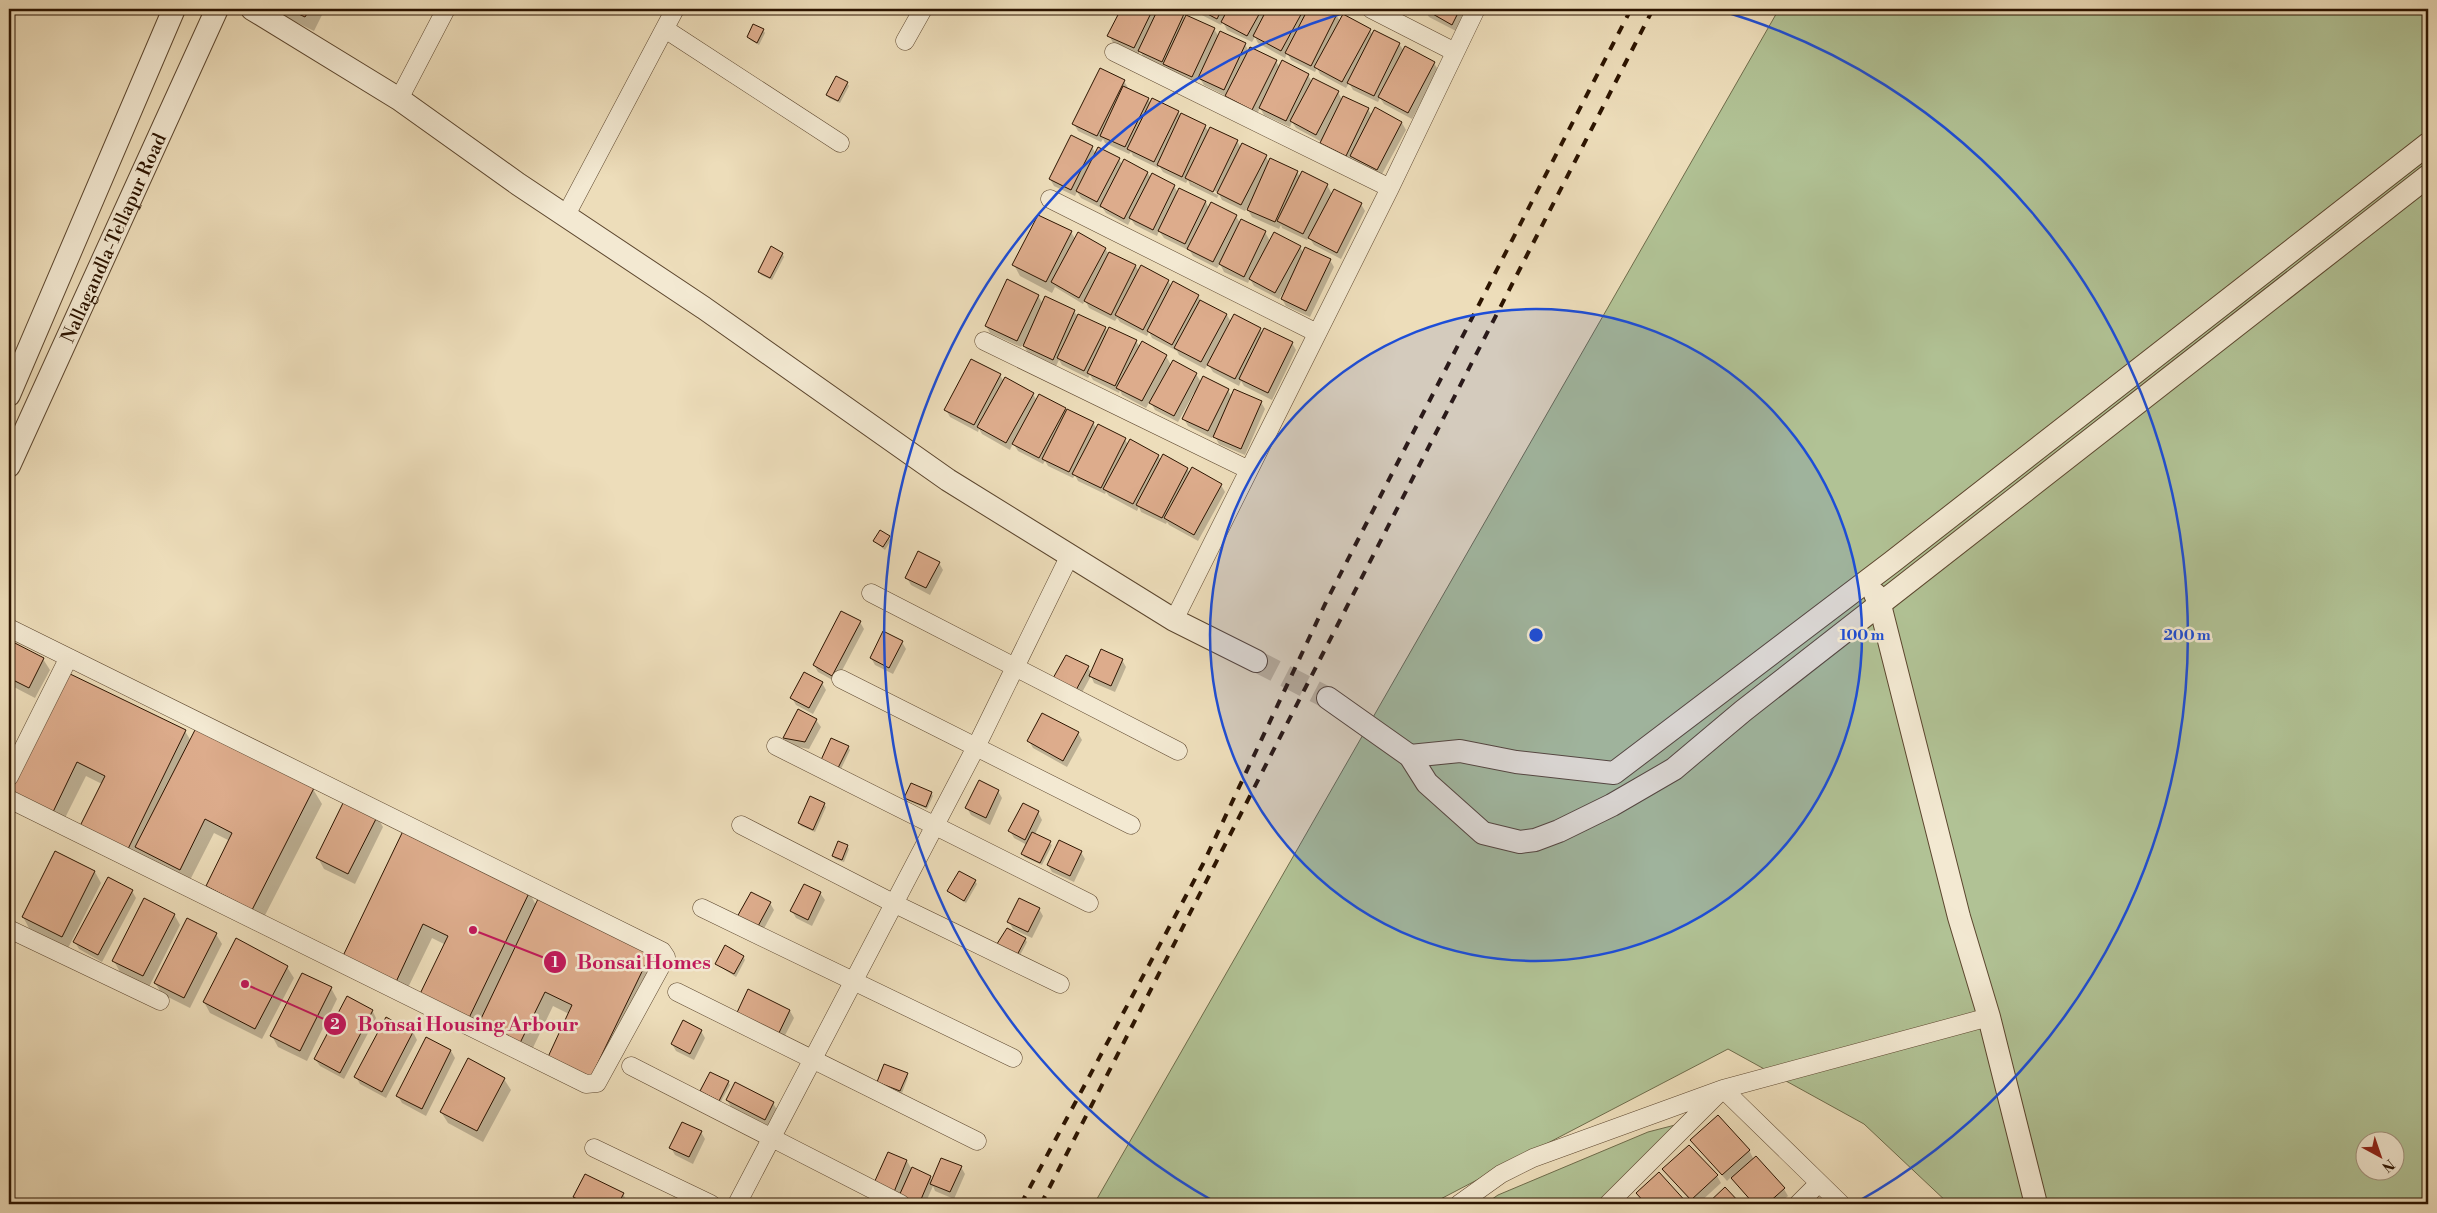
<svg xmlns="http://www.w3.org/2000/svg" width="2437" height="1213" viewBox="0 0 2437 1213" font-family="'Libre Bodoni',serif">
<style>
.green{fill:#b1c295;stroke:#6e6b4a;fill-rule:evenodd}
.shadow{fill:#0003;fill-rule:evenodd}
.building{fill:#ddac8c;stroke:#2c1400}
.lines{fill:none;stroke-linecap:round;stroke-linejoin:round}
.tertiary-tunnel{stroke:#c6b595;stroke-width:22;stroke-dasharray:22 11;stroke-linecap:butt}
.minor-casing{stroke:#5c462e;stroke-width:19}
.tertiary-casing{stroke:#5c462e;stroke-width:24}
.minor{stroke:#f3e9d2;stroke-width:18}
.tertiary{stroke:#f3e9d2;stroke-width:22}
.rail{stroke:#2c1400;stroke-width:4;stroke-dasharray:9 9;stroke-linecap:butt}
.ring{fill:none;stroke:#1d4ed8;stroke-width:2.5}
.labels{text-anchor:middle;stroke-width:5;stroke-linejoin:round;paint-order:stroke}
.street-label{font-size:19px;fill:#2c1400;stroke:#f3e9d2}
.centre{fill:#1d4ed8;stroke:#f3e9d2;stroke-width:2.5}
.ring-label{font-size:15px;text-anchor:middle;font-weight:bold;fill:#1d4ed8;stroke:#f3e9d2;stroke-width:5;stroke-linejoin:round;paint-order:stroke}
.leader{fill:none;stroke:#c2185b;stroke-width:2}
.callout-dot{fill:#c2185b;stroke:#f3e9d2;stroke-width:2}
.mark-label{font-size:15px;text-anchor:middle;font-weight:bold;fill:#fff}
.callout-label{font-size:20px;text-anchor:middle;font-weight:bold;fill:#c2185b;stroke:#f3e9d2;stroke-width:5;stroke-linejoin:round;paint-order:stroke}
</style>
<rect width="100%" height="100%" fill="#edddba"/>
<filter id="stains"><feTurbulence type="fractalNoise" baseFrequency=".004" numOctaves="4"/><feColorMatrix values="0 0 0 0 .2 0 0 0 0 .09 0 0 0 0 .02 0 0 0 .5 -.17"/></filter>
<radialGradient id="worn" r=".72"><stop offset=".6" stop-color="#630" stop-opacity="0"/><stop offset="1" stop-color="#630" stop-opacity=".3"/></radialGradient>
<!-- green -->
<path class="green" d="M1779,9H2428V1204H1949L1864,1124L1728,1049L1431,1204H1094ZM2364,1140H2394V1170H2364Z
M1679,1124L1597,1204H1485L1498,1195L1648,1132Z"/>
<!-- shadow -->
<path class="shadow" d="M269,9H325L314,31Z
M1122,9H1169L1183,15L1185,19L1214,29L1219,37L1245,44L1249,52L1276,61L1280,68L1308,75L1312,82L1338,92L1342,100L1368,109L1372,116L1402,123L1406,130L1381,176L1355,163L1352,158L1350,162L1325,150L1322,142L1296,128L1292,122L1290,127L1264,115L1260,108L1256,116L1231,103L1226,96L1204,85L1199,77L1196,83L1169,71L1166,67L1144,58L1140,51L1138,55L1113,43L1109,35Z
M1195,9H1325L1336,15L1340,21L1370,30L1373,36L1375,32L1399,44L1404,51L1434,63L1438,70L1412,119L1384,104L1380,98L1378,102L1353,90L1349,83L1346,88L1320,74L1317,68L1315,72L1291,60L1287,53L1285,58L1258,43L1255,37L1252,42L1227,30L1223,22L1221,25L1198,13Z
M1412,9H1467L1456,31L1429,17L1424,10L1422,14Z
M763,30L765,33L759,45L750,40L748,37Z
M1124,81L1128,88L1148,99L1151,104L1178,112L1181,117L1205,126L1209,132L1237,141L1241,148L1266,156L1269,163L1297,172L1300,177L1327,185L1332,194L1361,204L1365,211L1341,259L1314,245L1309,237L1307,240L1282,228L1281,225L1279,229L1252,217L1247,208L1245,211L1222,200L1219,194L1217,198L1190,185L1188,180L1186,183L1163,172L1159,166L1158,168L1133,156L1131,152L1129,154L1105,143L1103,139L1101,142L1078,131L1074,124ZM1191,179L1219,193L1218,195L1191,182Z
M847,83L849,86L840,103L829,98L827,95Z
M1092,147L1096,154L1119,159L1122,165L1147,172L1151,178L1174,186L1178,193L1180,190L1206,202L1209,209L1236,216L1240,223L1265,232L1270,241L1300,247L1304,254L1330,260L1334,267L1310,317L1286,306L1282,299L1285,292L1284,291L1279,299L1254,286L1250,279L1248,283L1224,272L1220,264L1217,268L1193,256L1190,251L1164,238L1159,231L1157,236L1135,225L1131,219L1128,225L1106,213L1102,207L1101,208L1081,198L1077,192L1075,196L1054,186L1050,179Z
M1071,232L1076,240L1105,248L1109,255L1136,266L1139,272L1168,281L1172,287L1198,296L1201,301L1227,315L1231,322L1260,328L1262,333L1292,343L1296,350L1272,400L1244,386L1241,381L1239,386L1213,372L1208,364L1205,369L1179,355L1177,351L1152,338L1149,332L1147,336L1120,322L1117,318L1115,321L1089,308L1085,300L1083,304L1055,287L1052,293L1020,276L1014,265Z
M782,253L784,257L772,280L761,275L759,272Z
M1038,296L1043,304L1074,311L1078,317L1105,328L1108,333L1136,341L1140,347L1166,356L1171,365L1196,374L1201,382L1228,390L1232,397L1261,402L1265,409L1245,455L1219,444L1214,435L1212,438L1188,426L1184,419L1196,394L1194,393L1178,422L1155,410L1150,401L1146,408L1122,395L1120,390L1119,393L1093,380L1090,375L1088,378L1062,365L1059,360L1056,366L1028,353L1023,344L1021,347L990,333L986,326Z
M1000,375L1004,382L1033,394L1037,401L1065,409L1067,412L1093,423L1097,429L1125,439L1128,445L1158,456L1161,460L1187,469L1190,473L1221,485L1225,492L1198,541L1169,525L1167,522L1166,524L1141,512L1139,507L1137,511L1109,496L1106,492L1105,494L1078,481L1075,475L1073,478L1048,466L1045,461L1043,464L1018,451L1013,443L1010,450L982,434L979,429L978,432L950,417L946,410Z
M880,531L891,540L885,550L874,541Z
M939,563L943,570L930,595L911,585L907,578Z
M860,622L864,629L836,682L818,672L814,665Z
M9,642L43,659L50,670L35,698L12,686L9,692Z
M902,642L906,649L893,674L875,665L871,658Z
M1122,660L1126,667L1115,692L1094,683L1091,676L1079,698L1058,687L1088,667L1091,673Z
M66,674L185,731L191,741L313,789L322,804L261,923L215,901L207,886L230,841L214,833L188,884L90,841L102,784L86,776L61,826L18,805Z
M822,683L826,690L813,714L796,705L792,698Z
M816,720L821,727L809,749L788,745L784,738Z
M1078,733L1082,740L1067,767L1033,748L1029,741Z
M848,747L850,750L840,771L822,760Z
M998,791L1002,798L990,825L971,815L967,808Z
M931,793L933,796L927,809L908,801L906,798Z
M824,804L826,807L815,832L801,826L799,823Z
M1038,812L1042,820L1035,834L1052,845L1042,865L1024,857L1023,854L1027,845L1014,838L1010,831Z
M377,816L383,827L355,884L324,869L318,858Z
M404,832L529,892L536,905L650,954L658,968L599,1091L557,1071L569,1014L553,1006L529,1056L429,1011L446,945L432,938L403,998L351,973Z
M847,846L849,849L844,862L835,859L833,856Z
M1081,852L1085,859L1074,882L1052,872L1048,865Z
M56,853L95,872L101,883L68,948L29,928L23,917Z
M975,881L977,884L966,903L949,891Z
M132,891L136,898L102,962L79,949L75,942Z
M820,893L825,900L812,926L796,918L792,911Z
M770,903L774,910L761,934L743,924Z
M1039,909L1043,916L1032,938L1013,929L1009,922Z
M174,914L180,925L149,987L120,972L114,961Z
M216,934L222,944L190,1008L162,994L155,983Z
M1025,939L1027,942L1018,959L996,947Z
M743,956L745,960L736,977L716,964Z
M287,967L294,978L262,1039L210,1013L204,1002Z
M331,988L337,999L307,1061L278,1047L272,1036Z
M372,1010L376,1018L344,1079L320,1066L315,1059Z
M790,1011L794,1018L780,1045L735,1018Z
M701,1031L705,1038L694,1060L676,1051L672,1044Z
M413,1032L417,1040L386,1098L360,1084L356,1077Z
M426,1039L451,1051L455,1058L426,1116L402,1103L398,1096Z
M907,1074L908,1077L902,1093L881,1085L879,1082Z
M504,1079L511,1090L483,1142L448,1123L441,1112Z
M728,1082L730,1085L720,1103L702,1091Z
M727,1100L773,1103L777,1110L769,1126L731,1107Z
M701,1132L705,1139L693,1164L675,1155L671,1148Z
M1692,1140L1749,1150L1754,1160L1784,1189L1788,1196L1779,1204H1753L1731,1177L1727,1181Z
M889,1154L907,1161L911,1168L930,1177L932,1181L961,1167L965,1174L954,1199L935,1191L933,1186L925,1204H908L880,1190Z
M1663,1169L1717,1176L1721,1183L1698,1204H1693Z
M1659,1174L1686,1204H1645L1642,1201L1638,1194Z
M623,1194L627,1201L625,1204H579L575,1197Z
M1634,1200L1638,1204H1629Z
M568,1201L575,1204H567Z"/>
<!-- building -->
<path class="building" d="M288,9H310L305,17Z
M1121,9H1153L1134,48L1107,36Z
M1158,9H1172L1184,14L1162,62L1138,51Z
M1198,9H1222L1217,19Z
M1228,9H1262L1247,36L1221,22Z
M1267,9H1304L1281,51L1253,36Z
M1308,9H1327L1337,14L1311,66L1285,53Z
M1424,9H1460L1452,25Z
M1343,14L1371,29L1342,82L1314,67Z
M1186,15L1215,28L1192,77L1163,64Z
M753,24L764,29L757,43L747,37Z
M1374,30L1400,43L1374,96L1347,83Z
M1220,31L1246,43L1224,90L1198,78Z
M1405,46L1435,62L1408,113L1378,97Z
M1250,47L1277,60L1252,110L1225,96Z
M1282,60L1309,74L1286,121L1259,108Z
M1100,68L1125,80L1097,136L1072,124Z
M836,76L848,82L838,101L826,95Z
M1313,78L1339,91L1316,135L1290,121Z
M1123,86L1149,98L1125,147L1100,136Z
M1343,96L1369,108L1346,156L1320,143Z
M1152,98L1179,111L1154,162L1127,149Z
M1375,107L1402,122L1377,170L1350,156Z
M1181,113L1206,125L1182,177L1157,165Z
M1210,127L1238,140L1213,192L1185,178Z
M1071,135L1093,146L1071,190L1049,179Z
M1242,143L1267,155L1241,205L1217,193Z
M1098,147L1120,158L1097,202L1076,191Z
M1270,158L1298,171L1275,222L1247,210Z
M1124,159L1148,172L1124,219L1100,206Z
M1302,171L1328,184L1303,234L1277,221Z
M1152,173L1175,185L1153,230L1129,218Z
M1179,188L1206,201L1185,244L1158,231Z
M1334,189L1362,203L1337,253L1308,238Z
M1211,202L1237,215L1213,262L1187,249Z
M1038,215L1072,231L1046,282L1012,265Z
M1241,219L1266,231L1244,277L1219,264Z
M1078,232L1106,248L1079,298L1051,282Z
M1274,232L1301,246L1275,293L1249,279Z
M771,246L783,253L770,278L758,272Z
M1305,247L1331,259L1306,311L1281,299Z
M1109,252L1136,265L1111,315L1084,301Z
M1141,265L1169,280L1143,330L1115,315Z
M1007,279L1039,295L1017,341L985,326Z
M1173,281L1199,295L1172,345L1147,331Z
M1045,296L1075,310L1053,360L1023,346Z
M1200,300L1227,314L1201,362L1174,348Z
M1078,314L1106,327L1084,371L1057,358Z
M1234,314L1261,328L1235,379L1207,365Z
M1109,327L1137,340L1115,386L1087,373Z
M1264,328L1293,342L1268,393L1239,379Z
M1142,341L1167,355L1142,401L1116,388Z
M971,359L1001,374L974,425L944,410Z
M1173,360L1197,373L1174,416L1149,403Z
M1203,376L1229,389L1208,431L1182,419Z
M1005,377L1034,393L1006,443L977,427Z
M1234,389L1262,401L1241,449L1213,437Z
M1039,394L1066,408L1039,458L1012,444Z
M1067,409L1094,422L1069,472L1042,459Z
M1098,424L1126,438L1101,488L1072,474Z
M1130,439L1159,455L1133,504L1103,489Z
M1163,454L1188,468L1162,518L1136,505Z
M1192,467L1222,484L1194,535L1164,518Z
M880,530L890,536L883,547L873,541Z
M918,551L940,562L926,588L905,578Z
M841,611L861,621L832,676L813,665Z
M883,631L903,641L889,668L870,658Z
M9,640L44,658L29,688L9,678Z
M1101,649L1123,659L1111,686L1089,676Z
M1066,655L1089,666L1075,692L1052,680Z
M66,672L186,730L128,849L80,826L105,776L77,762L53,812L9,791Z
M804,672L823,682L809,708L790,698Z
M798,709L817,719L805,742L783,738Z
M1042,713L1079,732L1063,761L1027,741Z
M196,728L314,788L252,910L206,886L232,833L205,819L180,870L135,847Z
M831,738L849,746L838,768L821,760Z
M979,780L999,790L986,818L965,808Z
M911,783L932,792L926,807L904,798Z
M810,796L825,803L813,830L798,823Z
M345,799L378,815L348,874L316,858Z
M1023,803L1039,811L1025,840L1008,831Z
M403,831L530,891L468,1020L419,996L448,936L423,924L395,984L342,958Z
M1032,832L1051,841L1040,863L1021,854Z
M1059,840L1082,851L1070,876L1047,865Z
M838,841L848,845L842,860L832,856Z
M55,851L95,871L62,937L22,917Z
M959,871L976,880L964,901L947,891Z
M108,877L133,890L98,955L73,942Z
M804,884L821,892L808,920L790,911Z
M751,892L771,902L757,928L737,917Z
M144,898L175,914L143,976L112,961Z
M1019,898L1040,908L1028,932L1007,922Z
M538,899L651,953L591,1077L548,1057L572,1005L545,992L520,1043L479,1023Z
M187,918L217,933L184,998L154,983Z
M1007,928L1026,938L1016,957L995,947Z
M236,938L288,966L255,1029L203,1002Z
M725,945L744,956L734,974L715,964Z
M302,973L332,987L300,1051L270,1036Z
M748,989L790,1010L776,1039L734,1019Z
M347,996L373,1010L340,1073L314,1059Z
M386,1017L413,1032L382,1092L354,1077Z
M683,1020L702,1030L690,1054L671,1044Z
M426,1037L451,1050L422,1109L396,1096Z
M468,1058L505,1078L477,1131L440,1112Z
M884,1064L908,1073L900,1091L877,1082Z
M710,1072L729,1081L719,1101L700,1091Z
M735,1082L774,1102L765,1120L726,1100Z
M1718,1115L1750,1150L1722,1175L1690,1140Z
M682,1122L702,1131L689,1157L669,1148Z
M1689,1145L1718,1175L1691,1200L1662,1169Z
M888,1152L907,1160L894,1192L874,1183Z
M1756,1156L1785,1188L1767,1204H1754L1731,1178Z
M941,1158L962,1166L950,1192L930,1184Z
M912,1167L931,1176L919,1204L899,1196Z
M1659,1172L1688,1204H1646L1636,1193Z
M585,1174L624,1193L618,1204H588L573,1197Z
M1725,1187L1741,1204H1707Z"/>
<g class="lines">
<!-- tertiary-tunnel -->
<path class="tertiary-tunnel" d="M1256,661L1328,698"/>
<!-- minor casing -->
<g class="minor-casing">
<path id="minor" d="M1371,9L1455,52
M665,29L840,143
M905,41L923,9
M1114,52L1390,188
M399,99L446,9
M1050,199L1317,333
M566,215L675,9
M984,341L1249,470
M871,593L1178,751
M1174,620L1390,188L1476,9
M9,628L662,951L666,957L597,1083L586,1084L9,799
M841,679L1131,825
M776,746L1089,903
M9,777L68,659
M741,825L895,904L1060,984
M702,908L1013,1058
M9,929L160,1001
M677,992L977,1141
M631,1066L901,1204
M594,1148L711,1204
M737,1204L976,747L1069,557
M1459,1204L1501,1174L1533,1158L1723,1089L1841,1204
M1608,1204L1723,1089L1989,1017
M1798,1204L1819,1183"/>
</g>
<!-- tertiary casing -->
<g class="tertiary-casing">
<g id="tertiary">
<path d="M252,9L399,99L518,184L704,308L948,480L1174,620L1256,661"/>
<path d="M9,395L174,9"/>
<path id="s1" d="M9,466L217,9"/>
<path d="M1875,594L1880,605L1959,917L1989,1017L2036,1204"/>
<path d="M1328,698L1410,756L1427,783L1483,833L1520,842L1535,840L1559,831L1612,805L1674,769L1743,711L2428,176"/>
<path d="M1410,756L1460,751L1516,762L1614,773L1892,562L2428,144"/>
</g>
</g>
<!-- minor -->
<use href="#minor" class="minor"/>
<!-- tertiary -->
<use href="#tertiary" class="tertiary"/>
<!-- rail -->
<path class="rail" d="M1021,1204L1203,864L1327,600L1631,9
M1041,1204L1653,9"/>
</g>
<!-- distance rings -->
<circle cx="1536" cy="635" r="326" fill="#1d4ed8" fill-opacity=".12"/>
<g class="ring">
<circle cx="1536" cy="635" r="326"/>
<path d="M1215 1202A651 651 0 0 1 1357 9M1715 9A651 651 0 0 1 1857 1202"/>
</g>
<g class="labels">
<!-- street labels -->
<g class="street-label">
<text dy="7" stroke="none"><textPath href="#s1" startOffset="251">Nallagandla-Tellapur Road</textPath></text>
</g>
</g>
<circle cx="1536" cy="635" r="8" class="centre"/>
<g class="ring-label">
<text x="1862" y="640">100 m</text>
<text x="2187" y="640">200 m</text>
</g>
<!-- callouts -->
<path class="leader" d="M473 930L555 962M245 984L335 1024"/>
<g class="callout-dot">
<circle cx="473" cy="930" r="5"/>
<circle cx="245" cy="984" r="5"/>
<circle cx="555" cy="962" r="12"/>
<circle cx="335" cy="1024" r="12"/>
</g>
<g class="mark-label">
<text x="555" y="967">1</text>
<text x="335" y="1029">2</text>
</g>
<g class="callout-label">
<text x="644" y="969">Bonsai Homes</text>
<text x="468" y="1031">Bonsai Housing Arbour</text>
</g>
<!-- margin -->
<rect width="2437" height="1213" fill="none" stroke="#edddba" stroke-width="30"/>
<rect x="10" y="10" width="2417" height="1193" fill="none" stroke="#2c1400" stroke-width="2.5"/>
<rect x="15" y="15" width="2407" height="1183" fill="none" stroke="#2c1400"/>
<!-- north arrow -->
<g transform="translate(2380 1156) rotate(140)"><circle r="24" fill="#f3e9d2" stroke="#a3947e"/>
<path d="M0-4L9 19L0 12L-9 19Z" fill="#8f2418"/>
<text y="-8" font-size="14" font-weight="bold" text-anchor="middle" fill="#2c1400">N</text>
</g>
<rect width="100%" height="100%" filter="url(#stains)"/>
<rect width="100%" height="100%" fill="url(#worn)"/>
</svg>
